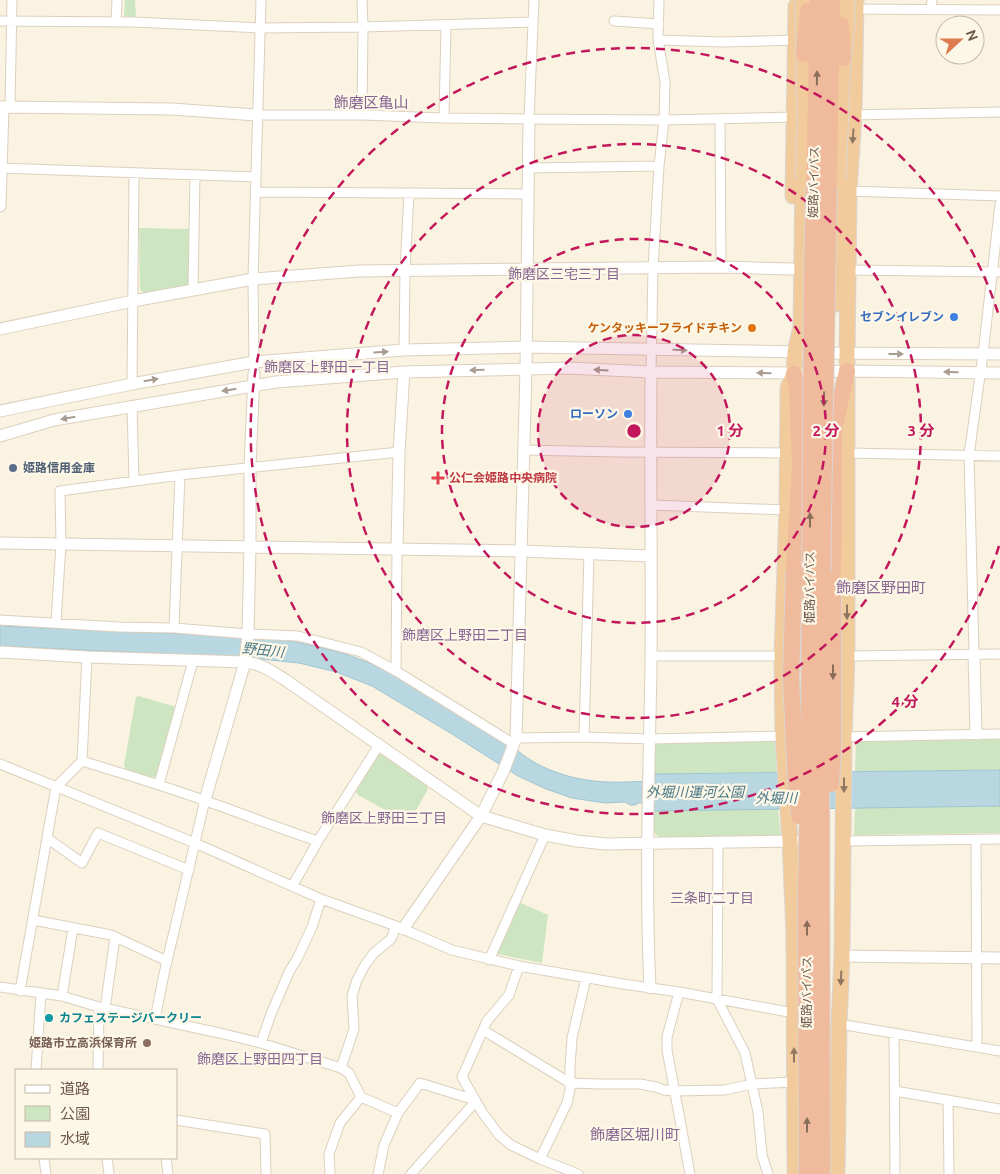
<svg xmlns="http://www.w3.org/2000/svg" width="1000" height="1174" viewBox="0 0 1000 1174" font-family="Ubuntu,'Noto Sans JP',sans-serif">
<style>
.green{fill:#cde6c1}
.water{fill:#b8d7e1;stroke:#9fc5d2}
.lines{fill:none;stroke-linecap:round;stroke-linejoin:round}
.minor-casing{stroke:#ddcfbe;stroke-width:11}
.tertiary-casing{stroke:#ddcfbe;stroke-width:13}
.trunk-casing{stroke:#dad4d0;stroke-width:17}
.motorway-casing{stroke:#dad4d0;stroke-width:18}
.minor{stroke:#fff;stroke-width:9}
.tertiary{stroke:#fff;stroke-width:11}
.trunk{stroke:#f2cb9d;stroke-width:15}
.motorway{stroke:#f0ba9c;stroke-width:16}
.trunk-bridge-casing{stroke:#dad4d0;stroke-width:17;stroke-linecap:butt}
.motorway-bridge-casing{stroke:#dad4d0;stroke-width:18;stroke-linecap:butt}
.trunk-bridge{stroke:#f2cb9d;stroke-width:15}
.motorway-bridge{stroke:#f0ba9c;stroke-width:16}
.oneway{fill:#896e5a}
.oneway2{fill:#90775f}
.oneway3{fill:#a99d92}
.ring{fill:none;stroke:#c2185b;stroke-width:2.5;stroke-dasharray:9 6}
.shop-dot{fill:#3f7fe0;stroke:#fdf7e7;stroke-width:2}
.food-dot{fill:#e8710a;stroke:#fdf7e7;stroke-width:2}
.service-dot{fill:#5c6f8a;stroke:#fdf7e7;stroke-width:2}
.health-dot{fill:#e0444e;stroke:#fdf7e7;stroke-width:2}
.culture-dot{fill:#0f9aa8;stroke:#fdf7e7;stroke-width:2}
.education-dot{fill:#8d6e63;stroke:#fdf7e7;stroke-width:2}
.labels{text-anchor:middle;stroke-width:4.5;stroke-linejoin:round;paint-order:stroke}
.street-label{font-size:12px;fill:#6f5b4a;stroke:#fdf7e7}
.shop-label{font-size:12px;font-weight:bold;fill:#366cbe;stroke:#fdf7e7;text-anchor:end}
.food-label{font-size:12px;font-weight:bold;fill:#c56008;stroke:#fdf7e7;text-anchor:end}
.service-label{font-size:12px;font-weight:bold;fill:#4e5e75;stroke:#fdf7e7;text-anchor:start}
.health-label{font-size:12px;font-weight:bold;fill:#be3a42;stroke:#fdf7e7;text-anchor:start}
.culture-label{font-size:12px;font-weight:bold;fill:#0d838f;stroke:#fdf7e7;text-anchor:start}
.education-label{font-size:12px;font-weight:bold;fill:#785e54;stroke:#fdf7e7;text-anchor:end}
.neighbourhood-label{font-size:14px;fill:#876692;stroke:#fdf7e7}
.water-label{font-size:14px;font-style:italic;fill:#4a7887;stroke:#fdf7e7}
.quarter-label{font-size:15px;fill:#876692;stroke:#fdf7e7}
.centre{fill:#c2185b;stroke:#fdf7e7;stroke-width:2.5}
.ring-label{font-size:15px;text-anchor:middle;font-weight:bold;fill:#c2185b;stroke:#fdf7e7;stroke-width:4.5;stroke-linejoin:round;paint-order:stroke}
</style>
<rect width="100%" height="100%" fill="#faf3e1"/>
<!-- green -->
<path class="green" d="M125,0H135L136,17L124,16Z
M139,228L191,229L190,282L187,286L144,293L140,290Z
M139,696L176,707L157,775L152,778L126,770L124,765L136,697Z
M1000,739V770L855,772L856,741Z
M775,741L777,773L655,774V743Z
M381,754L426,784L428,789L410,821L407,822L358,795L356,792L377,755Z
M1000,806V833L854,835L855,807Z
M778,809L781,836L660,838L653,831L654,811Z
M519,902L548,915L542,963L497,954V950Z"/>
<!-- water -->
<path class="water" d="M0,626L255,637C266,638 278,638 289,641C318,646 347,653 374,665C425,687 471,721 518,751C542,771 576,781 608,782C623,783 639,781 654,781L655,774L1000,770V806L654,811V802L638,803L636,805H630L625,802L605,803L572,798L546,789L518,776L452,734L372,686L336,672L299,663L251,658L0,646Z"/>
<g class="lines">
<!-- minor casing -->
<g class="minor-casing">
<path id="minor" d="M362,0L363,27L362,115
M852,9L1000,10
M931,10L932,0
M0,21L134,22L259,28L363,27L533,22
M614,21L659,24
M116,22L117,0
M658,40L723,42L796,40
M10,107L12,0
M257,115H362L444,118L529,119L664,120L797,117
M850,115L1000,112
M444,118L446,25
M529,119L534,0
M720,119L721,267
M0,168L256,177
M528,168L659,166
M849,191L1000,196
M255,192L528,194
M848,270L1000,272
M193,290L195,175
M404,350L405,270L409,193
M254,368L253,279L261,0
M651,372L653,268L659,166L664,120L665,82L658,40L659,0
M132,384L134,174
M132,406L134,481
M524,450L616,452L788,453
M847,453L1000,456
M651,505L787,510
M0,620L119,627L174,628L248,634L298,636L361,652L396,671L514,744
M56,623L61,544L60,491L180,475L399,452
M174,628L180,475
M974,654L969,455L983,354L1000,204
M651,656H782
M847,656L1000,654
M396,671L397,550
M584,737L589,554
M840,737L1000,734
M516,738L584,737L650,739L787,736
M82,761C124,774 165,786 206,801C244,814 280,829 318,841
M0,764L195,843L321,899L396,926L452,950L519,966L623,984L679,992L794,1013
M159,784L193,661
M47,838L82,863L98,833L189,870
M976,840L977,1047
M844,841L1000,839
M718,842L717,999L745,1053L758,1112L762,1155L768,1174
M293,885L318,841L379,745
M33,920L111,935L167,961
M489,960L545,835
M519,966L509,995L487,1021L462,1077L482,1112L499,1135L511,1145L540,1159L578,1174
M0,987L62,996L99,1007L224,1034L261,1043L341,1068L349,1073L361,1097L398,1113
M20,991L56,787L82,761L87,657
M679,992L667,1037V1050L690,1174
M62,996L73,928
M105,1009L115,937
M155,1019L164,974L205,800
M839,1024L1000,1051
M483,1030L570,1083L600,1084H640L656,1087L664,1090L674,1091L725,1090L752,1084L794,1082
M894,1034L895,1174
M261,1043L271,1014L289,972L298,957L312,927L321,899
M341,1068L354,1029L352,996L357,980L365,965L374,953L391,939L396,926
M36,1070L41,993
M98,1070L99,1007
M895,1091L1000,1109
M948,1100L949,1174
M176,1120L265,1134L266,1174
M44,1158L46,1174
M107,1158L109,1174
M166,1158L168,1174
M540,1159L567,1103L570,1090V1067L572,1038L586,978
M330,1174L329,1154L340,1123L361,1097
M378,1174L384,1145L398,1113L420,1083L475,1100
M411,1174L476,1101"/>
</g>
<!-- tertiary casing -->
<g class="tertiary-casing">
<path id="tertiary" d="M0,107L172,109L257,115
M0,206L3,107
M0,329L133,301L253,279L359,271L721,267L792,269
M819,353L1000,354
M818,372L847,371L1000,373
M0,411L132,384L254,362L404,350L526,347L801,352
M0,436L54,420L276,382L404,372L568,368L651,372L800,373
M0,543L522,551L651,556
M397,550L399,452L404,372
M0,652L87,657L245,662C261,664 270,670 284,679L481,816L545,835L577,841L606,844L797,841
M974,654L976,734
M205,800L245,662L248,634L250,547V467L254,373
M403,929L481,816L504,770L516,738L526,369L529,119
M842,956L1000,958
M650,988C645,881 649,774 651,667C652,569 650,470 651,372"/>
</g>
<!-- trunk casing -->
<g class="trunk-casing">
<path id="trunk" d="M793,196L796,6
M837,304L838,180
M795,1174L794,932L790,841L783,736L782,656L787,510L788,388L794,374L795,352L801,327L803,180
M837,1174L839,1024L842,956L844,737L847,656V354L849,191L854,115L856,0"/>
</g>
<!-- motorway casing -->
<g class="motorway-casing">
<path id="motorway" d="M794,374L797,387L800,466L794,571
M833,571L834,430L847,371"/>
</g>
<!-- minor -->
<use href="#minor" class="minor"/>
<!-- tertiary -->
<use href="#tertiary" class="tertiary"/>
<!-- trunk -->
<use href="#trunk" class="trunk"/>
<!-- motorway -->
<use href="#motorway" class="motorway"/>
<!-- trunk-bridge casing -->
<g class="trunk-bridge-casing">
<path id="trunk-bridge" d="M803,0L805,123L803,180
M838,180L843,58L847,27V0"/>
</g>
<!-- motorway-bridge casing -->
<g class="motorway-bridge-casing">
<path id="motorway-bridge" d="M841,25L843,58
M804,54L808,11
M794,571L791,679L796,781L799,816
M831,784L833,748V581
M807,1174L806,905L809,744L812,282L818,0
M822,1174L821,730L823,517L832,0"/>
</g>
<!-- trunk-bridge -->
<use href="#trunk-bridge" class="trunk-bridge"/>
<!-- motorway-bridge -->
<use href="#motorway-bridge" class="motorway-bridge"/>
</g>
<!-- one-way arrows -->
<defs><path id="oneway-solid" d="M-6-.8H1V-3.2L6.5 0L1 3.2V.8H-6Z" transform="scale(1.25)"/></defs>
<g class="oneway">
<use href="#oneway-solid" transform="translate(817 78) rotate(-89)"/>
<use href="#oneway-solid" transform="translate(824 399) rotate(91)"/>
<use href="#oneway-solid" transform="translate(810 520) rotate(-90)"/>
<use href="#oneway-solid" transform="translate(833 672) rotate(90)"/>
<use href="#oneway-solid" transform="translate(807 928) rotate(-90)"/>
<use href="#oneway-solid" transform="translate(807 1125) rotate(-90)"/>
</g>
<g class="oneway2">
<use href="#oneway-solid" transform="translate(853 136) rotate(94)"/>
<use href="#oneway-solid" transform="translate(847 612) rotate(90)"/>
<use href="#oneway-solid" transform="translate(844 785) rotate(90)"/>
<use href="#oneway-solid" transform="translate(841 978) rotate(93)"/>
<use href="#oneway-solid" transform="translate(794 1055) rotate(-90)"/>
</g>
<g class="oneway3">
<use href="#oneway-solid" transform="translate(680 350) rotate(1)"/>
<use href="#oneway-solid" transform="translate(381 352) rotate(-4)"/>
<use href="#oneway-solid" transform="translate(896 354)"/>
<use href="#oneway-solid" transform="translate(477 370) rotate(179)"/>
<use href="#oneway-solid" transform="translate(601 370) rotate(-177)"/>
<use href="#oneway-solid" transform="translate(951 372) rotate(-179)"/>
<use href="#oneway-solid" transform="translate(764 373) rotate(-179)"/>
<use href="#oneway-solid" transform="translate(151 380) rotate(-10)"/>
<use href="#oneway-solid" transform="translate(229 390) rotate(171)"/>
<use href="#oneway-solid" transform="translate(68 418) rotate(170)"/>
</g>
<!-- distance rings -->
<circle cx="634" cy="431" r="96" fill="#c2185b" fill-opacity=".12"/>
<g class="ring">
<circle cx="634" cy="431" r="96"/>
<circle cx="634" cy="431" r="192"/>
<circle cx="634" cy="431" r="287"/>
<path d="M999 546A383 383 0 1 1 999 316"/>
</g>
<!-- markers -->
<g class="shop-dot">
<circle cx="954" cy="317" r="5"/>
<circle cx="628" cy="414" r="5"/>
</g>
<circle class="food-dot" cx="752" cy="328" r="5"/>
<circle class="service-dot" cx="13" cy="468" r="5"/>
<path class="health-dot" d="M435.5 470.5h5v5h5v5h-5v5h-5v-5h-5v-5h5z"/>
<circle class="culture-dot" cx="49" cy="1018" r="5"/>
<circle class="education-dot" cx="147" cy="1043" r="5"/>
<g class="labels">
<!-- street labels -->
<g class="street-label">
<text transform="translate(814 182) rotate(-89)" y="4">姫路バイパス</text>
<text transform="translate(810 587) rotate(-90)" y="4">姫路バイパス</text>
<text transform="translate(807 992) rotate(-90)" y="4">姫路バイパス</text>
</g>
<!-- shop labels -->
<g class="shop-label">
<text x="944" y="321">セブンイレブン</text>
<text x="618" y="418">ローソン</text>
</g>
<!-- food labels -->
<g class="food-label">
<text x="742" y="332">ケンタッキーフライドチキン</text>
</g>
<!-- service labels -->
<g class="service-label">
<text x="23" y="472">姫路信用金庫</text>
</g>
<!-- health labels -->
<g class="health-label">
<text x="449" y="482">公仁会姫路中央病院</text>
</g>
<!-- culture labels -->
<g class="culture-label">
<text x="59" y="1022">カフェステージバークリー</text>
</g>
<!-- education labels -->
<g class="education-label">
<text x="137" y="1047">姫路市立高浜保育所</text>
</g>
<!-- neighbourhood labels -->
<g class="neighbourhood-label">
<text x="564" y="279">飾磨区三宅三丁目</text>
<text x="327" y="372">飾磨区上野田一丁目</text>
<text x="465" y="640">飾磨区上野田二丁目</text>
<text x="384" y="823">飾磨区上野田三丁目</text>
<text x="712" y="903">三条町二丁目</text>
<text x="260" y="1064">飾磨区上野田四丁目</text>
</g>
<!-- water labels -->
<g class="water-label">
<text transform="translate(263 650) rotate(6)" y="5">野田川</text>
<text x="695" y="797">外堀川運河公園</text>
<text x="776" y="803">外堀川</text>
</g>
<!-- quarter labels -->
<g class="quarter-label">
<text x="371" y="108">飾磨区亀山</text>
<text x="881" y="593">飾磨区野田町</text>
<text x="635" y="1140">飾磨区堀川町</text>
</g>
</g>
<circle cx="634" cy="431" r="8" class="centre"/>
<g class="ring-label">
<text x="730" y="436">1 分</text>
<text x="826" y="436">2 分</text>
<text x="921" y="436">3 分</text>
<text x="905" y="707">4 分</text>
</g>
<!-- legend -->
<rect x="15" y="1069" width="162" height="90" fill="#fdf7e7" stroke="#c4b9a8"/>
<rect x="25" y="1085" width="25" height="8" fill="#ffffff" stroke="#c4b9a8"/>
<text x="60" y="1094" font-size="15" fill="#6f5b4a">道路</text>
<rect x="25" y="1106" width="25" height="15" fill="#cde6c1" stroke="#c4b9a8"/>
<text x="60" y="1119" font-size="15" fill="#6f5b4a">公園</text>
<rect x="25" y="1132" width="25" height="15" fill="#b8d7e1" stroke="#c4b9a8"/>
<text x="60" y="1144" font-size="15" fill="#6f5b4a">水域</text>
<!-- north arrow -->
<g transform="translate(960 40) rotate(69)"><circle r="24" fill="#fdf7e7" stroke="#c4b9a8"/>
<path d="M0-4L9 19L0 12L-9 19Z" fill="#db7b4f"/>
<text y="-8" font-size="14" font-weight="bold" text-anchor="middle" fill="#6f5b4a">N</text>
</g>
</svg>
